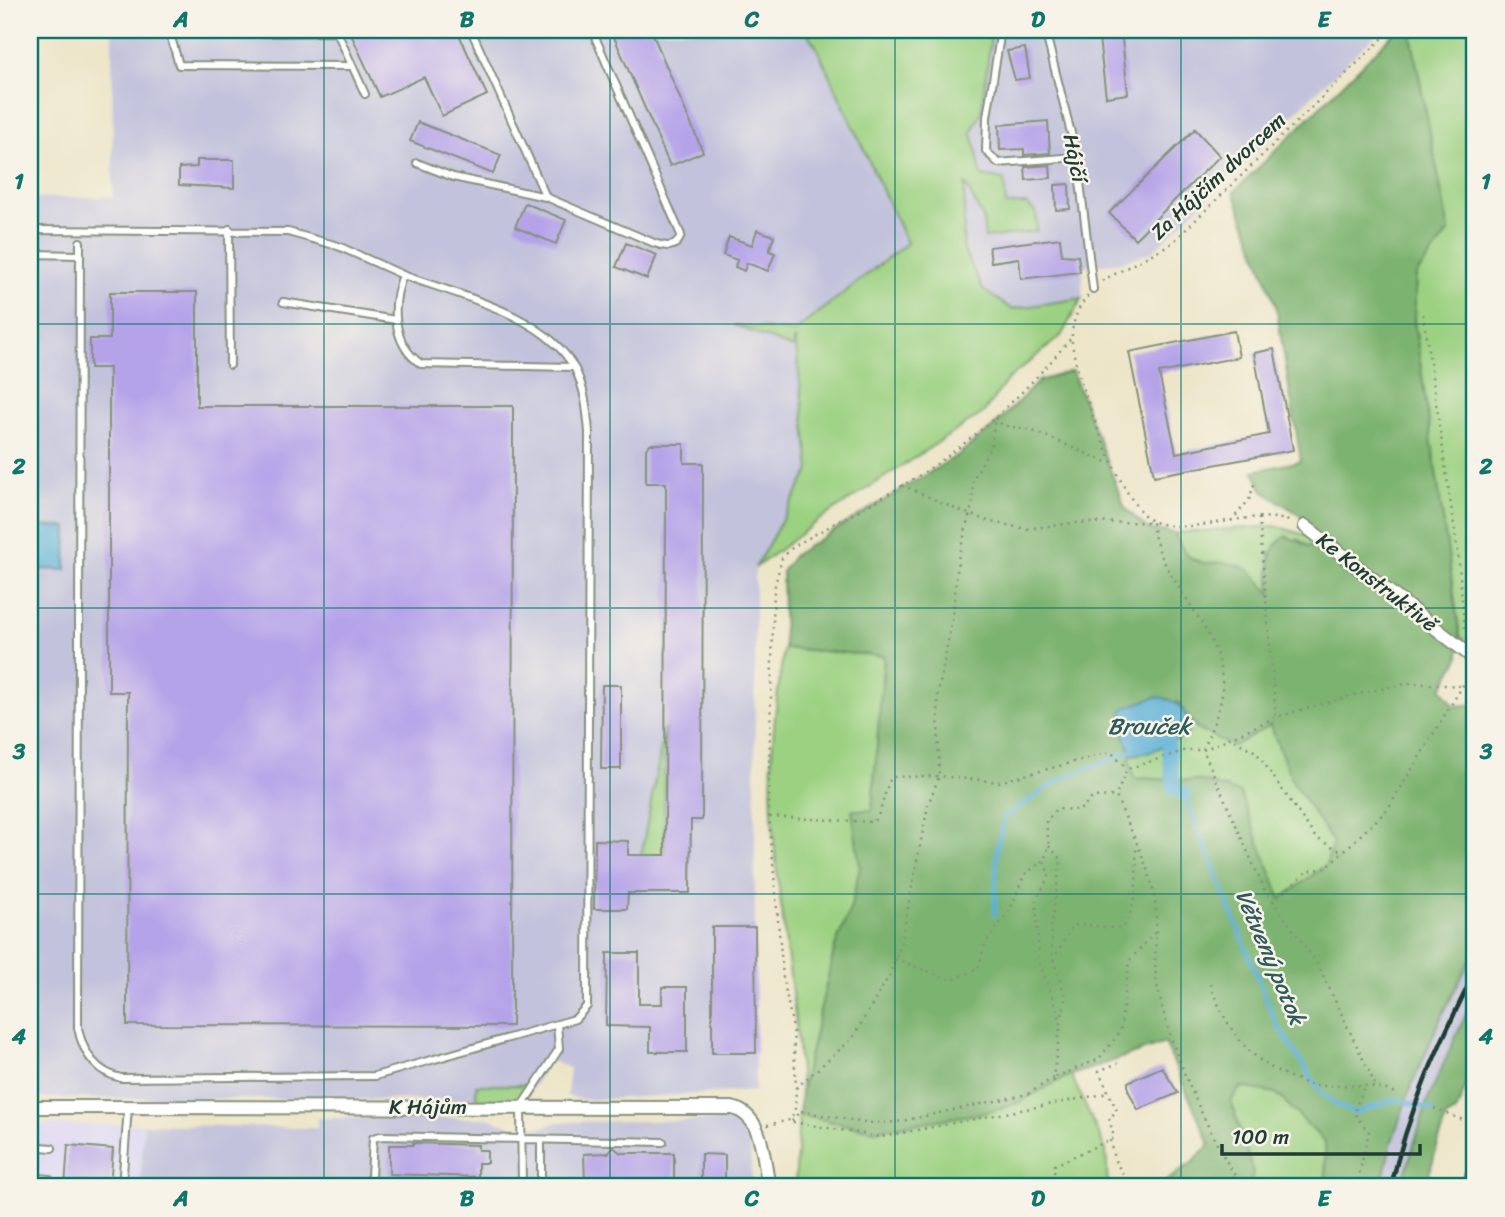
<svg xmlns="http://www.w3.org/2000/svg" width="1505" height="1217" viewBox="0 0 1505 1217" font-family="Sriracha,sans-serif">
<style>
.built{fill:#dcd6f6}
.industrial{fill:#c2c2dc}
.green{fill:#9cd182;stroke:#5e875b;stroke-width:2}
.forest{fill:#7db370;stroke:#4e7852;stroke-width:2;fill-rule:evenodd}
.water{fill:#5cb0d8;stroke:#3e7686;stroke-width:2}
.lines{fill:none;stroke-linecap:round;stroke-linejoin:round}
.stream{stroke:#5cb0d8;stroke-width:4.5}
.canal{stroke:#5cb0d8;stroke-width:14}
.building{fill:#b5a3e9}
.service-casing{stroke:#86917e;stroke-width:10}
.minor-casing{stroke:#86917e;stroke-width:16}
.path{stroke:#86917e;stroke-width:2.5;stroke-dasharray:2 5;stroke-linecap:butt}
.service{stroke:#fff;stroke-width:6}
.minor{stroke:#fff;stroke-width:12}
.rail{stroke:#1f3d34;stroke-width:4.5}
.grid{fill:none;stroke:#0f766e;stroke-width:2;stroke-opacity:0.55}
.labels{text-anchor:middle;stroke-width:5;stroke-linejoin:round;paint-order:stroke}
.street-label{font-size:21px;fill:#1f3d34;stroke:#f7f3e8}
.water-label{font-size:23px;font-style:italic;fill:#2e5a5d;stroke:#f7f3e8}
.neatline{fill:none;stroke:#0f766e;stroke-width:2.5}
.grid-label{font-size:23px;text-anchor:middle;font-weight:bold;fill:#0f766e}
</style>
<rect width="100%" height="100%" fill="#f7f3e8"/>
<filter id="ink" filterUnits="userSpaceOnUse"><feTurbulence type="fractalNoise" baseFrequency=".0143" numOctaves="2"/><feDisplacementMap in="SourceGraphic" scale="14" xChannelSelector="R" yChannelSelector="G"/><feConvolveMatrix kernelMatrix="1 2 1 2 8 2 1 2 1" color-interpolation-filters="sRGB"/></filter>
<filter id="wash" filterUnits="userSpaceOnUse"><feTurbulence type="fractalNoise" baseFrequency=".00686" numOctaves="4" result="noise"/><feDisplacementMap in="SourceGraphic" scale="28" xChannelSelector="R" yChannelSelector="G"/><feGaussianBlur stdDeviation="1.57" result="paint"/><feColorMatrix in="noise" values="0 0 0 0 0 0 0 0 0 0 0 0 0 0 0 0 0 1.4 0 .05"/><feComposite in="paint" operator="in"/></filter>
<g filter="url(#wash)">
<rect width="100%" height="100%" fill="#ede5c8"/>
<!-- built -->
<path class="built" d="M144,1124L140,1187H30V1125Z"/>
<!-- industrial -->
<path class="industrial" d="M112,30H805L816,46L907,243L794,337L810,470L755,568V1091L584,1100L567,1096L570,1068L549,1060L526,1100L30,1098V198L113,197Z
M903,30H1380L1152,252L1121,262L1083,266L1082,298L1012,309L983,290L963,249L965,182Z
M1475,950V994L1428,1099L1401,1187H1381L1391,1144L1409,1092L1438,1024Z
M317,1118H488L514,1127H544L558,1122L729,1120L741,1129L750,1147L752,1187H140L144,1124L308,1128L317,1127Z"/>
<!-- green -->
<path class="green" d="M805,30H992L981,113L971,133C978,146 977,162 982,176L1004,180L1006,205L1026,204L1036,212L1037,231L985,238L983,218L965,183L963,249L983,290L1012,309L1082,298L1061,336L1008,379L983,413L819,520L755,568L810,470L795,338L793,348L734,325L794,332L907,243L816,46Z
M1410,30H1475V648L1460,636L1414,321L1416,275L1449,231Z
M1275,526L1316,538L1322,548L1308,546L1298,539L1270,553L1271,595L1185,555L1174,533Z
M784,648L884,656L872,810H852L860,867L851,907L835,947L801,1092C797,998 777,905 772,812C769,757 776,701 784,648Z
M1189,721L1202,733L1270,725L1293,782L1334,843L1326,865L1281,899L1270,876L1203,781L1134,778L1129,760L1132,755L1150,752L1187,735Z
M665,727L664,856H641Z
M1071,1075L1106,1150L1108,1187H795L799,1115L874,1130L1001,1109Z
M476,1085H528L526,1100H476Z
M1240,1087L1276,1093L1325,1142L1326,1183L1341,1187H1250L1253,1172L1231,1101Z"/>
<!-- forest -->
<path class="forest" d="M1397,30H1410L1449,231L1416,275L1414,321L1460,636L1459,658L1442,689L1455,706L1475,704V950L1438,1024L1409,1092L1391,1144L1381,1187H1341L1326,1184L1325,1142L1276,1093L1241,1087L1231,1101L1253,1172L1250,1187H1159L1194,1161L1210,1144L1165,1043L1063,1078L1018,1103L989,1112L874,1130L799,1115L801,1092L835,947L851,907L860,867L852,810H872L884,656L784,648L782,572L794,555L958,455L993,427L1039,381L1072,371L1125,508L1148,529L1174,533C1196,581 1207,553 1243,567C1253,570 1263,587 1271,594C1270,571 1265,550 1286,536L1308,546L1321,547L1303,517L1263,491L1254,471L1301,461L1276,306L1234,192ZM1178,702C1194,730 1204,734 1234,746L1270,725L1293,782L1333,843L1326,865L1281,899L1240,793L1203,781L1134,778L1129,760L1132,755L1120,723Z
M1475,994V1063L1456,1112L1446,1117L1425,1187H1401L1428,1099Z"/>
<!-- water -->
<path class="water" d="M37,526L67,527L66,570L37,569Z
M1156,697C1179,698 1190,713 1187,735L1150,752L1132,755C1126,739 1116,724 1124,708Z"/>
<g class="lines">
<!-- stream -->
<path class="stream" d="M1184,794L1277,1025L1321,1092L1337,1105L1354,1113L1396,1099L1433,1110
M995,915L997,847L1005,816L1061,779L1136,749"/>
<!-- canal -->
<path class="canal" d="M1168,744L1174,789L1184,794"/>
</g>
<g id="blocks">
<!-- building -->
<path class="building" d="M349,30H457L487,95L442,116L424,77L380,97Z
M611,30H651L703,152L670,166Z
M1098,30H1121L1128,94L1106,97Z
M1025,48L1030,78L1015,80L1007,51Z
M1048,121L1050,153L1024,155V149L1000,150L999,125Z
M418,122L501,155L493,174L410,141Z
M1195,129L1220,156L1135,239L1109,213Z
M197,160H234V188L179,185V168L197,167Z
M1050,165L1051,178L1026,180L1025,167Z
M1069,184L1070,209L1056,210L1055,185Z
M525,203L566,220L556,244L515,227Z
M757,230L774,236L769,251L775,253L768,271L747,263L744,271L735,267L737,260L723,255L729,237L752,245Z
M1060,238L1062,255L1078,256L1080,272L1021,279L1019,258L991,262L989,247Z
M626,243L657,255L647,279L616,267Z
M110,292H197V406H513L512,1026L127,1025L128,692H109V368H90V339H110Z
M1234,331L1239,357L1159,373L1176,453L1269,434L1254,353L1274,349L1293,450L1154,476L1129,352Z
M650,444H684V463H703L702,820H691L690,893H628L627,909H594L595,840L628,841V855H665L666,483H646V449Z
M602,685H621V769H601Z
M712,927H755L756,1053H712Z
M607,953H639V1004H662V987H687V1052H650V1027L606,1026Z
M1162,1067L1178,1093L1138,1110L1128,1090V1082Z
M413,1143L478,1145V1150H487V1163H478V1177L389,1174V1145H413Z
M68,1145L113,1149L110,1187H65Z
M613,1147L621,1153H674V1182L585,1183L584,1154L608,1153Z
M1472,1148H1475V1186L1463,1183Z
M701,1154L725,1155V1187H701Z"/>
</g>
</g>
<g filter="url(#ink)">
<use href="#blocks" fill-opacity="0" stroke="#86917e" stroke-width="2"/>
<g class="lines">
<!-- service casing -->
<g class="service-casing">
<path id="service" d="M471,30L546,197
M1001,30L987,117L986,151L998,163L1077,157
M1045,30L1077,157L1093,289
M337,32L170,34L179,65L352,66
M337,32L365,94
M417,163L453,177L546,197L654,243C666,247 677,249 681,235L592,30
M229,229L230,365
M30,230L288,232L338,246L403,275C391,305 392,344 421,364L573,367
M80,242L78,1028C83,1053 95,1072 121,1078L375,1076L575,1019L587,1006L589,432C587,410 585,389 575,369C546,314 457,295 403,275
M30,254L80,255
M283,302L396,320
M541,1141V1187
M30,1146L52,1148
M30,1177L49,1179
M371,1177L373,1138L381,1136L663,1142
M122,1187L128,1107
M522,1187L521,1107L559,1049L557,1024"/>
</g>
<!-- minor casing -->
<g class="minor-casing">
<path id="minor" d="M1305,526L1475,659
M30,1107L732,1108C764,1115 763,1160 769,1187"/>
</g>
<!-- path -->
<path class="path" d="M1102,281L1172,243L1391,30
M1088,296C1077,308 1071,325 1072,341C1073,373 1124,513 1154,522C1201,537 1247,506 1292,522
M1423,314L1458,553L1465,633
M995,418L1002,425L1031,430L1111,464
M902,485L953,508L991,522L1027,529L1073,523L1152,522C1158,585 1227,626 1222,694C1220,712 1209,733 1203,750L1264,889L1317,963L1375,1084
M1259,518L1276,717
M1231,521L1249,500L1255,482
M1228,737L1256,752L1316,838L1344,853
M770,817L873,822C885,809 882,792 892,777L939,776L999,782L1111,752L1127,769
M1049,846L1061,860L1051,925L1052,956L1066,997L1061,1020
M1273,902L1308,871L1326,868L1388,809L1471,672
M895,959L951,980L978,969L985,944L1011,908L1024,875L1044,860
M1053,960L1072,926C1091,921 1105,932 1124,926C1138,902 1137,877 1136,849
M1210,984C1226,1028 1248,1061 1293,1078C1301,1081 1310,1086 1319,1086C1348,1086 1370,1082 1397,1094
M1054,1082L1053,1078L1099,1059L1120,1032L1129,961L1157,930
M796,1088L852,1039L889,976L901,943L928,805L939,776L938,694L953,615L958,559L973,502V479L991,446L995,418
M1434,1108L1475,1125
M792,1121L800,1111L866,1123L897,1122L1028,1094L1053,1078L1061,1021L1039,961L1036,901L1049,876L1044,860L1049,846L1046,822L1056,809L1080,810L1093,797L1116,796
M793,1122L881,1137L1109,1093
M767,1125L790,1120L795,1110L796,1088L793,1029L783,977L768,806L774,589L782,558L793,547C840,519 892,495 938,463C988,428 1032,385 1071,338
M1110,1140L1114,1159L1126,1179L1125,1187
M974,1187L1000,1180L1017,1187
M1053,1187L1055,1165L1114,1138L1109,1118L1117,1111L1099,1071L1118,1063
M1242,1187C1209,1137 1163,1035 1156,976C1153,947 1160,919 1153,890C1146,858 1128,826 1116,796L1127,769L1186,750H1203L1276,717L1355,695L1408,683L1462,686
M1356,1187L1369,1132L1354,1113L1364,1087"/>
<!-- service -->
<use href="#service" class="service"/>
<!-- minor -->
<use href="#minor" class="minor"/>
<!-- rail -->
<path class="rail" d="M1391,1187C1408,1111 1440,1041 1475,972"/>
</g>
</g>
<!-- grid -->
<path class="grid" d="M324,30V1187M610,30V1187M895,30V1187M1181,30V1187M30,324H1475M30,608H1475M30,894H1475"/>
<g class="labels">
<!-- street labels -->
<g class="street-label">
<text transform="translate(1075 158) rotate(79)" y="7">Hájčí</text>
<text transform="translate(1218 176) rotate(-43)" y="7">Za Hájčím dvorcem</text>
<text transform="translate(1377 582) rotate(38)" y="7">Ke Konstruktivě</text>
<text x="428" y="1114">K Hájům</text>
</g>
<!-- water labels -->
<g class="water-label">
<text x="1149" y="734">Brouček</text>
<text transform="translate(1271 957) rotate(67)" y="8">Větvený potok</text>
</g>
</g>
<!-- margin -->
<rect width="1505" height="1217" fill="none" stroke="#f7f3e8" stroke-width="77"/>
<!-- scale -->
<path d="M1222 1144v10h198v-10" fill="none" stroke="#1f3d34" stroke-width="3.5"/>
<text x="1232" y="1144" font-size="21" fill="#1f3d34" stroke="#f7f3e8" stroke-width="5" paint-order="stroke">100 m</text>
<rect x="38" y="38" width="1428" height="1140" class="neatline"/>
<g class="grid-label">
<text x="181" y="27">A</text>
<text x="467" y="27">B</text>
<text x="752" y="27">C</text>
<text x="1038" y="27">D</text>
<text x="1324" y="27">E</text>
<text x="19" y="189">1</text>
<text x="1486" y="189">1</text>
<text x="19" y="474">2</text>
<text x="1486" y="474">2</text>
<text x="19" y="759">3</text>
<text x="1486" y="759">3</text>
<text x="19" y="1044">4</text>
<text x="1486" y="1044">4</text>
<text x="181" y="1206">A</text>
<text x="467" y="1206">B</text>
<text x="752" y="1206">C</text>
<text x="1038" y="1206">D</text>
<text x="1324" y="1206">E</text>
</g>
</svg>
